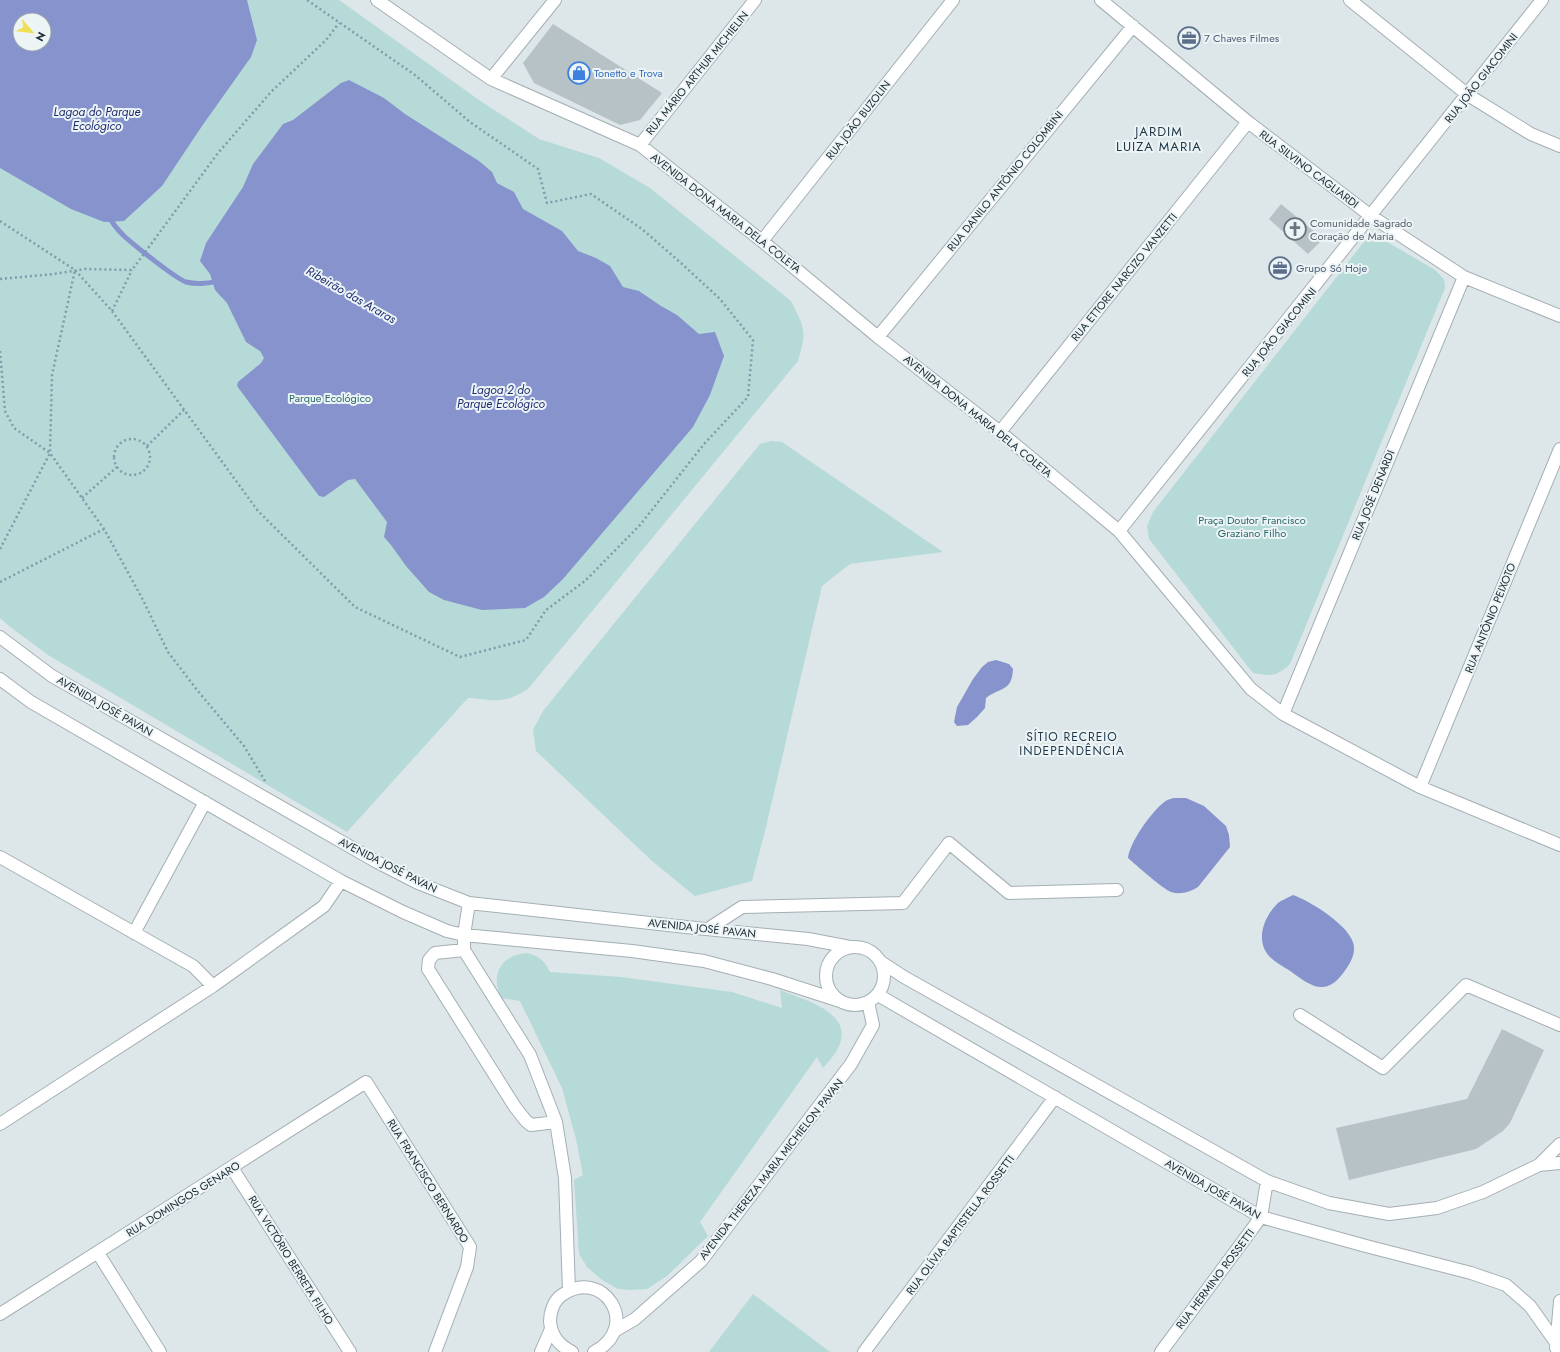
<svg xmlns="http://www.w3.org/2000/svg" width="1560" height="1352" viewBox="0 0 1560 1352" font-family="Jost,sans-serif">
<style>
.green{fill:#b6dad7;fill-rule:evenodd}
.water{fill:#8693cd;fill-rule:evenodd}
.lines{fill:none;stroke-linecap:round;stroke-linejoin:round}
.stream{stroke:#8693cd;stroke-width:5}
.building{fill:#b6c2c6}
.minor-casing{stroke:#a4afb4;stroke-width:14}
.path{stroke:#7e9cab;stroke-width:2.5;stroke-dasharray:2 3;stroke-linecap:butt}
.minor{stroke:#fff;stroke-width:12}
.labels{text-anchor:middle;stroke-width:4;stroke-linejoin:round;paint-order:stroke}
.service-label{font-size:11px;fill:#4e5e75;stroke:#edf4f6;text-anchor:start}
.shop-label{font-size:11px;fill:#366cbe;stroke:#edf4f6;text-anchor:start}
.street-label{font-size:11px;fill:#202e37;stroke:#edf4f6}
.worship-label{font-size:11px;fill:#5b616d;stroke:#edf4f6;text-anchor:start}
.park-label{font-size:11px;fill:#2c696c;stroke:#edf4f6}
.water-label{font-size:12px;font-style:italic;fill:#1d2b70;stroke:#edf4f6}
.neighbourhood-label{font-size:12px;letter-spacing:1px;fill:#1d3648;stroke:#edf4f6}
.quarter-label{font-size:13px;letter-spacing:1px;fill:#1d3648;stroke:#edf4f6}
</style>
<rect width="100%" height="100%" fill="#dde6e9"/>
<!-- green -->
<path class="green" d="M0,0H339L479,100L539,139L599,158L650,188L791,301C805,329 807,331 798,361L528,689C502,705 496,700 468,698L347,832L48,655L9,626L0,618ZM20,20H44V44H20Z
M1367,238L1382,239L1435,270L1444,279L1445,288L1290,664C1276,677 1272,676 1253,673L1149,539L1147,526L1153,512Z
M771,441L782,442L943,552L850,564L822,586L766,827L752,881L695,896L652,861L536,751L533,730L543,711L760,444Z
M527,953C540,956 544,961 550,972L621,977L732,992L782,1008L780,990C803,1000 856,1012 838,1048C835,1055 828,1062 823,1068L817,1057L700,1222L708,1236L667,1276L647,1289L631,1290L618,1289L602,1280L587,1267L579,1254L574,1180L583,1175L576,1139L562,1088L520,1001L501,998C490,974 501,955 527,953Z
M753,1294L830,1352H709Z"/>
<!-- water -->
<path class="water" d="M0,0H247L257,40L251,57L202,126L162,186L124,221L104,222L71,209L0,168ZM20,20H44V44H20Z
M349,80L384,98L405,114L479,161L492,172L497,183L514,192L523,209L562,231L578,251L596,258L610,266L623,287L639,291L661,306L677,315L699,334L715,332L724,356L710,395L693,427L563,579L544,597L525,608L482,610L444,600L429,592L406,566L391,545L384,537L387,522L355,479L348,480L324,497L319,496L237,386L238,382L261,363L264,358L260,351L246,342L227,303L215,290L210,274L200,261L206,243L243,187L253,164L283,124L293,120L341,83Z
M996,660L1009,664L1013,669C1012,692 1000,687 986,698L985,708L977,717L968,725L957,726L954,722L957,707L973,679L982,667L988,662Z
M1174,798H1186L1204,806L1226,826L1229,835L1230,847L1198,887C1190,892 1180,895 1171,892C1163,889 1136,865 1128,858C1130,842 1150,814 1163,803C1166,800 1170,799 1174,798Z
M1293,895C1310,901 1343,922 1351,938C1357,948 1353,958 1348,966C1342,975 1335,986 1323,987C1313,988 1301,979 1293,973C1286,968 1275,963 1269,956C1255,940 1264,917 1277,904C1281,900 1288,898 1293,895Z"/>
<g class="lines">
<!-- stream -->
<path class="stream" d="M109,216C112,224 118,230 124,236C134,245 175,278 186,282C198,285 208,283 220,281"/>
</g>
<!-- building -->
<path class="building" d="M553,24L662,93L640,120L620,125L534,83L523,63Z
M1188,29L1199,38L1190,48L1180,39Z
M1281,204L1323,239L1308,254L1269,219Z
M1502,1029L1544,1050L1510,1123L1503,1131L1476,1149L1349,1180L1336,1128L1467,1099Z"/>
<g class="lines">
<!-- minor casing -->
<g class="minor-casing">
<path id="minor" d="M377,0L491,79L640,145L762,241L878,337L1000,432L1119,531L1251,689L1283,714L1420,787L1560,845
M1101,0L1248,122L1371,216L1464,277L1560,316
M1350,0L1468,95L1531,134L1560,146
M491,79L555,0
M640,145L755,0
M762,241L953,0
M878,337L1133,26
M1000,432L1248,122
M1119,531L1542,0
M0,637L52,676L377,862L418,883L469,903L686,927L808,939L850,947
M0,679L31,702L341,881L403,912L447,931L464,935L632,951L704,961L772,979L840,1001
M1283,714L1464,277
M1420,787L1560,449
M0,857L193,966L213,986
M469,903L464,935V950L530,1055L556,1122L565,1178L569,1290
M708,929L742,907L903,903L949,843L1009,893L1117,890
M134,933L205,802
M826 976a29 29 0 1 1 58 0a29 29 0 1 1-58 0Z
M464,950L435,953L429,960L428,969L515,1107L526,1121L531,1125L556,1122
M881,962L904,977L1267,1181L1329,1203L1389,1214L1437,1208L1483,1192L1539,1165L1560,1163
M878,995L1261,1217L1366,1246L1471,1273L1506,1285L1530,1306L1557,1344
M1300,1015L1383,1068L1466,985L1560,1025
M0,1124L213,986L324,906L341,881
M1539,1165L1560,1144
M232,1168L350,1352
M98,1253L160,1352
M0,1314L366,1082L470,1247L467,1267L435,1352
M616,1330L635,1319L701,1261L851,1064L873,1025L868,1002
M1556,1348L1560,1301
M541,1352L551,1329
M572,1352C559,1345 551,1336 550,1321C550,1312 554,1300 562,1295C602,1266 643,1326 594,1352
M864,1352L1055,1097
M1161,1352L1261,1217L1267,1181"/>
</g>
<!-- path -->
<path class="path" d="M0,221L75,270L112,311L258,511L355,607L460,657L526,640L546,610L585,581L640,525L704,444L748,397L753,340L720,299L681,263L642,229L591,194L547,203L538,169L470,122L415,75L307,0
M0,279L54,274L85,269L132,270L218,153L271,92L326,40L339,23
M112,311L132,270
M0,351L5,411L14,428L50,453L104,529L142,598L168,652L197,690L244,746L265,781
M114 457a18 18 0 1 1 36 0a18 18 0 1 1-36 0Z
M147,446L184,410
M82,498L117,467
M0,549L50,453L52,375L75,270
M0,582L104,529"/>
<!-- minor -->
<use href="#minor" class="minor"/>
</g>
<!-- icons -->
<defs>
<g id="office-ring" transform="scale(1.15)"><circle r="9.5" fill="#edf4f6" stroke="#5c6f8a" stroke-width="1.5"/><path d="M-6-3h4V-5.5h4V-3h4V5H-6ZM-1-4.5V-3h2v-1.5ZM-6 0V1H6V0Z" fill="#5c6f8a"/></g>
<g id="shop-ring" transform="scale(1.15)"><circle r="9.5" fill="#edf4f6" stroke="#3f7fe0" stroke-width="1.5"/><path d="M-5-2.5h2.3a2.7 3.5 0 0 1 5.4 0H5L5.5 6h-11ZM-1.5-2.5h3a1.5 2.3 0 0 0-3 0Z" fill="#3f7fe0"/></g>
<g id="church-ring" transform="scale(1.15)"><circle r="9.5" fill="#edf4f6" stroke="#6b7280" stroke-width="1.5"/><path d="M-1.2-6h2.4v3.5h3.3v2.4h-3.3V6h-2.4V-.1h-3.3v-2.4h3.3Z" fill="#6b7280"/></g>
</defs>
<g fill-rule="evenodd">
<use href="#office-ring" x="1189" y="38"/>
<use href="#shop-ring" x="579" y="73"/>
<use href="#church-ring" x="1295" y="229"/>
<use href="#office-ring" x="1280" y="268"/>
</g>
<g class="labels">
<!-- service labels -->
<g class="service-label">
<text x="1204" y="42">7 Chaves Filmes</text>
<text x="1296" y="272">Grupo Só Hoje</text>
</g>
<!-- shop labels -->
<g class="shop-label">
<text x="594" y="77">Tonetto e Trova</text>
</g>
<!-- street labels -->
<g class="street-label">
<text transform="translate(697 73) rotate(-51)" y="4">RUA MÁRIO ARTHUR MICHIELIN</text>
<text transform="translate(1481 78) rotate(-52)" y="4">RUA JOÃO GIACOMINI</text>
<text transform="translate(858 120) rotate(-52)" y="4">RUA JOÃO BUZOLIN</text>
<text transform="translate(1309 169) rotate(37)" y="4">RUA SILVINO CAGLIARDI</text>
<text transform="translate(1005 181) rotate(-51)" y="4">RUA DANILO ANTÔNIO COLOMBINI</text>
<text transform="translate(726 213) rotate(38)" y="4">AVENIDA DONA MARIA DELA COLETA</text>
<text transform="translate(1124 277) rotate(-51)" y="4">RUA ETTORE NARCIZO VANZETTI</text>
<text transform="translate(1279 332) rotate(-51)" y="4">RUA JOÃO GIACOMINI</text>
<text transform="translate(978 416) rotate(39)" y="4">AVENIDA DONA MARIA DELA COLETA</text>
<text transform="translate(1373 495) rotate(-68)" y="4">RUA JOSÉ DENARDI</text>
<text transform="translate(1490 618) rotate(-68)" y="4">RUA ANTÔNIO PEIXOTO</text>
<text transform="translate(105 706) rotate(30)" y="4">AVENIDA JOSÉ PAVAN</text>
<text transform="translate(388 865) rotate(27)" y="4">AVENIDA JOSÉ PAVAN</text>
<text transform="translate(702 928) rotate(6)" y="4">AVENIDA JOSÉ PAVAN</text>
<text transform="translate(771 1169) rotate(-52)" y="4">AVENIDA THEREZA MARIA MICHIELON PAVAN</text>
<text transform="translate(428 1181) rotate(58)" y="4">RUA FRANCISCO BERNARDO</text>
<text transform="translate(1213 1189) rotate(30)" y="4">AVENIDA JOSÉ PAVAN</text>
<text transform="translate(183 1199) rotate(-32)" y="4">RUA DOMINGOS GENARO</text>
<text transform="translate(960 1225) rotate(-53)" y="4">RUA OLÍVIA BAPTISTELLA ROSSETTI</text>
<text transform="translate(291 1260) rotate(58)" y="4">RUA VICTÓRIO BERRETA FILHO</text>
<text transform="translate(1215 1279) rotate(-53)" y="4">RUA HERMINO ROSSETTI</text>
</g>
<!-- worship labels -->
<g class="worship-label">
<text x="1310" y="227">Comunidade Sagrado<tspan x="1310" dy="13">Coração de Maria</tspan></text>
</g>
<!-- park labels -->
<g class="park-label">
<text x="330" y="402">Parque Ecológico</text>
<text x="1252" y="524">Praça Doutor Francisco<tspan x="1252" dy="13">Graziano Filho</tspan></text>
</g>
<!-- water labels -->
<g class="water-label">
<text x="97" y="116">Lagoa do Parque<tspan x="97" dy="14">Ecológico</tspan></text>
<text transform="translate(351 295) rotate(30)" y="4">Ribeirão das Araras</text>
<text x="501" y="394">Lagoa 2 do<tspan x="501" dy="14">Parque Ecológico</tspan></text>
</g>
<!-- neighbourhood labels -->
<g class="neighbourhood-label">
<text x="1072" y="741">SÍTIO RECREIO<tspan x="1072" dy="14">INDEPENDÊNCIA</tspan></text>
</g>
<!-- quarter labels -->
<g class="quarter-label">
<text x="1159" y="136">JARDIM<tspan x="1159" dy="15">LUIZA MARIA</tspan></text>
</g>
</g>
<!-- north arrow -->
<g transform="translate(32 32) rotate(118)"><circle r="19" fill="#edf4f6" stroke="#9ba5aa"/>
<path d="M0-3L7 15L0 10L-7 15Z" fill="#ede057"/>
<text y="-6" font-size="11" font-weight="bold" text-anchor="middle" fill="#202e37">N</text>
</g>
</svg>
